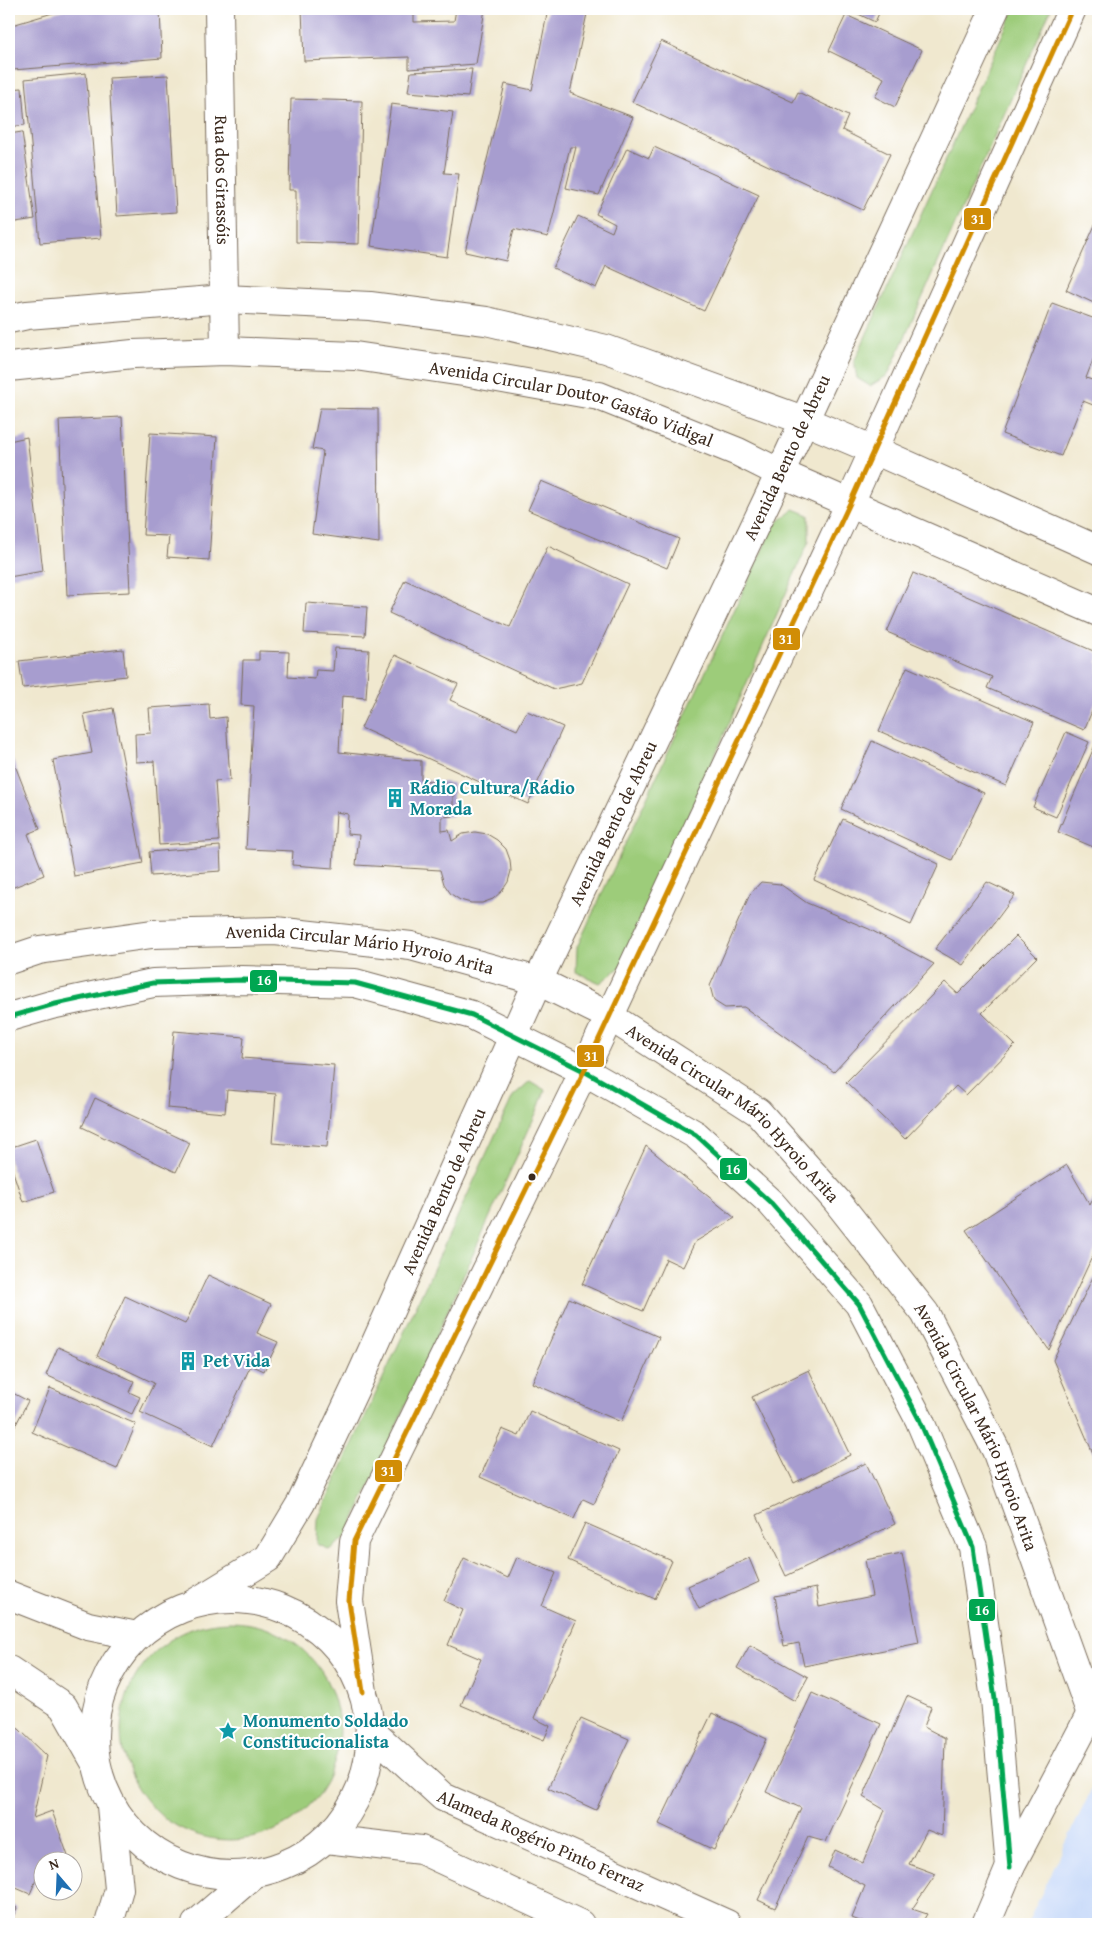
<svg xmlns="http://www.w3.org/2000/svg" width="1107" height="1933" viewBox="0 0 1107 1933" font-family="'Gentium Book Plus',serif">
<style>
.built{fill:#cbdcf9}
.green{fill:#9dcc7a;stroke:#6c7b4c}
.building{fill:#a79dcf}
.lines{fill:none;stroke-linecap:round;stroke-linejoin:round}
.minor-casing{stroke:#7a6c5c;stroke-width:30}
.major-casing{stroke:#7a6c5c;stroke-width:30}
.minor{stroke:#fff;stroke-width:28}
.major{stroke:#fff;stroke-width:28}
.bus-1-casing{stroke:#fff;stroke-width:9}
.bus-2-casing{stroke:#fff;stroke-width:9}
.bus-1{stroke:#00a651;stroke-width:5}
.bus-2{stroke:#d18d06;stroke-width:5}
.bus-dot{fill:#3b2a1e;stroke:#fff;stroke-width:2}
.labels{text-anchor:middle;stroke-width:4;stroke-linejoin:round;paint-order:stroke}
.street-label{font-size:18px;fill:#3b2a1e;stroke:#fff}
.culture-label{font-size:18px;font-weight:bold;fill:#0d838f;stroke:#fff;text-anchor:start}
.line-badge{stroke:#fff;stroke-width:2}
.badge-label{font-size:14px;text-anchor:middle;font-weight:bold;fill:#fff}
</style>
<rect width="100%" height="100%" fill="#fff"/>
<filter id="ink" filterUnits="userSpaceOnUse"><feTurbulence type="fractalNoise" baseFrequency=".02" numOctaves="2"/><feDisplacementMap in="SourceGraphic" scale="10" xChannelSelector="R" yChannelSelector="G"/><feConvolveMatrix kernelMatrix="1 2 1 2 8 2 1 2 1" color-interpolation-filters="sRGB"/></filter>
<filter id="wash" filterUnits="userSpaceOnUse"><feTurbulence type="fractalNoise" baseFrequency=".0096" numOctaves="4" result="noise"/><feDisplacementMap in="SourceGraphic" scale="20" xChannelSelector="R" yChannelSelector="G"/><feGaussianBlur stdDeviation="1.12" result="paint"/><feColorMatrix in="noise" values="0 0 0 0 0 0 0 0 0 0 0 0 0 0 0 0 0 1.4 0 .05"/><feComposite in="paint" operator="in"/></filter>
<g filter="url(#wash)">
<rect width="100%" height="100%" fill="#f0e8cf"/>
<!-- built -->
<path class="built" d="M1098,1776V1924H1027Z"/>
<!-- green -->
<path class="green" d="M1014,9H1051L888,375L870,386L857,378L854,362Z
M794,509L809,515V541L623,965L600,983L576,972L577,947L774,525Z
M530,1081L545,1090L538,1109L347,1536L330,1550L317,1544L318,1519L513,1096Z
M121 1731a109 109 0 1 1 218 0a109 109 0 1 1-218 0Z"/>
<g id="blocks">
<!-- building -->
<path class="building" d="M66,9H160L162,58L13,70L9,54V26Z
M302,9H414V22L454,21L456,9H485L476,64L409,69V57L304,61Z
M548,9H588L570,93L633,117L599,195L566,188L576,147H570L548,237L514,229L506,261L465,252L505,84L532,90Z
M848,9H881L875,22Z
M846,15L922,50L895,107L875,97L884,78L829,51Z
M661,41L793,102L798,92L848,116L842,130L890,154L863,210L632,102Z
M472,69L468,97L408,92L411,72Z
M86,73L101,238L40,243L25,79Z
M168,75L176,212L117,216L109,78Z
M22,88L25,125L9,127V89Z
M291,99L362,101L359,244L296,242V190H289Z
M391,104L453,112L444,173L459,174L447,257L371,246Z
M22,132L35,219L9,223V134Z
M654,147L759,195L704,311L606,266L596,288L553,268L578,216L612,232L615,224L596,214L627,148L649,158Z
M1095,225L1098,227V305L1066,290Z
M1052,303L1098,320V347L1086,378L1098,382V407L1083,401L1061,456L1002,434Z
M320,408L378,409L379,543L312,534L323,451L312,449Z
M122,417L130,592L67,595L59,420Z
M150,433L217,437L209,560L167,557L169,536L143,535Z
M27,437L43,571L9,577V441Z
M541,481L679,539L667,568L528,510Z
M548,546L628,584L582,683L554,689L389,613L405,580L510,627Z
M913,573L1098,653V697L1084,730L987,688L992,677L887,632Z
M306,603L367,607L365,636L304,633Z
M335,648L369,650L366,698L342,696L339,752L421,761V780L453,783V816L442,817V831L449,830L452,841L463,834L475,832L487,834L497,840L506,849L510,860L511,871L508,882L502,891L493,899L482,903H471L460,900L451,894L444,884L440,870L356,865L359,835L347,834L348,814L336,812L333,868L292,865L293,851L246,849L254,706L241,705L243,660H259V651L289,652L288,677L315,679L316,670L333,671Z
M123,649L126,676L23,688L19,661Z
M395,655L458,684L450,700L517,730L527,711L563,727L528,804L361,728Z
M907,667L1034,722L1006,786L879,731Z
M209,704L210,719L226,717L230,780L215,781L219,841L159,845L154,761L136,762L135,734L151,733L149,708Z
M113,708L143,863L74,876L53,760L92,753L84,714Z
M1066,732L1089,742L1056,817L1033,807Z
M1098,738V849L1058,832Z
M872,741L984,793L952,860L841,809Z
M9,750L40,829L28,834L44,875L9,889Z
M843,819L939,864L911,925L814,880Z
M220,846L221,871L151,876L149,852Z
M761,882L780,884L807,903L869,929L934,964L834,1072L744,1007L725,1008L714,1001L710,986L750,894Z
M987,882L1015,895L963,965L935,949Z
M1016,936L1037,957L982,1013L1015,1045L966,1095L956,1086L905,1139L846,1082L945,982L958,994Z
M174,1031L244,1037L242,1058L334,1065L327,1147L272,1143L276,1094L227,1090L225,1113L167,1108Z
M95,1098L190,1143L176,1172L82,1127Z
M36,1139L54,1192L23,1202L9,1160V1148Z
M646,1146L735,1218L695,1242L683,1267L666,1259L643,1311L582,1284Z
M1067,1165L1090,1205L1098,1189V1244L1049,1350L966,1230Z
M208,1275L271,1304L257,1333L278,1342L264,1371L251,1365L213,1446L140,1412L154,1383L97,1356L125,1296L185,1324Z
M1093,1277L1098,1280V1465L1053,1360Z
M569,1298L659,1337L621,1422L532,1383Z
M58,1347L134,1381L129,1392L140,1397L132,1414L46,1375Z
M809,1370L850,1455L794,1483L752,1397Z
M50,1388L136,1424L117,1469L32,1432Z
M9,1391L28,1401L9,1438Z
M530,1411L619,1451L594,1504L583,1499L574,1519L480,1477L502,1429L519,1436Z
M866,1463L895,1524L786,1576L757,1515Z
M585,1523L672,1561L655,1599L568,1560Z
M902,1553L919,1643L804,1666L799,1643L784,1646L775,1596L816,1588L819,1607L872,1596L865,1560Z
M517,1557L556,1573L542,1606L576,1621L534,1718L550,1726L544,1740L461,1705L481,1659L448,1645L463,1610L444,1601L464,1558L508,1578Z
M749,1558L759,1582L699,1609L688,1586Z
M750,1645L808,1677L795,1701L737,1668Z
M812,1693L881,1724L826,1842L808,1837L775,1908L758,1900L801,1808L766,1792Z
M907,1696L931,1707L924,1727L945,1738L942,1836L927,1830L909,1864L936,1874L912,1909L927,1914L921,1924H867L852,1918L865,1886L828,1867L835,1850L863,1863L885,1810L863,1797Z
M712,1713L767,1739L714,1850L659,1824Z
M581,1718L629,1739L596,1810L548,1788Z
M9,1725L19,1729L47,1756L33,1818L52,1811L68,1856L57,1860H42V1866L30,1894L9,1885Z
M9,1903L17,1908L9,1924Z"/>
</g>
</g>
<g filter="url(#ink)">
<use href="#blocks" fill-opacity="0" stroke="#7a6c5c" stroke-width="1"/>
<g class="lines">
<!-- minor casing -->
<g class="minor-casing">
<g id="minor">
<path id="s1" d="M219,9L225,351"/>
<path d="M9,319L27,315L225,299L370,306L486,321L606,349L803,420L874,450L1098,550"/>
<path id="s2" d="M9,367L133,354L225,351L355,356L470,373L599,396L738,452L780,473L1098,612"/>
<path id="s3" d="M9,960L39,950L152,934L275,931L411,946L538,981L609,1016L758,1112L836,1200L925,1313L996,1450L1091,1714L1098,1718"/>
<path d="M9,1017L51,1005L153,983L242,980L355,983L472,1015L584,1071L696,1135L771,1203L859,1304L919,1419L973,1547L995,1699L1010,1867"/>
<path d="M9,1595L88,1626L137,1636"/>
<path d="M9,1670L63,1706L95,1762"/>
<path id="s4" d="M371,1731L443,1797L727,1924"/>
<path d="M326,1839L421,1850L580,1924"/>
<path d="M986,1924L1010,1867L1098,1700"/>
</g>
</g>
<!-- major casing -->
<g class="major-casing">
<g id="major">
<circle cx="232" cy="1737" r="138"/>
<path id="s5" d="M193,1604L268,1558L301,1503L359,1380L538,981L780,473L995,9"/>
<path d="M363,1692L349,1601L354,1541L584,1071L850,503L1072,9"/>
<path d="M109,1924L119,1889L111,1806"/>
<path d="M196,1924L254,1874"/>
</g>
</g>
<!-- minor -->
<use href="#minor" class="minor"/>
<!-- major -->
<use href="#major" class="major"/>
<!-- bus-1 casing -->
<g class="bus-1-casing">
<path id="bus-1" d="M9,1017L51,1005L153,983L242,980L355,983L472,1015L584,1071L696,1135L771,1203L859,1304L919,1419L973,1547L995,1699L1010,1867"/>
</g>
<!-- bus-2 casing -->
<g class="bus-2-casing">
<path id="bus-2" d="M363,1692L349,1601L354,1541L584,1071L850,503L1072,9"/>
</g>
<!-- bus-1 -->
<use href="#bus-1" class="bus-1"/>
<!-- bus-2 -->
<use href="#bus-2" class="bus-2"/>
</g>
</g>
<!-- icons -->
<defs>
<g id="building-bare" transform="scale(1.5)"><path d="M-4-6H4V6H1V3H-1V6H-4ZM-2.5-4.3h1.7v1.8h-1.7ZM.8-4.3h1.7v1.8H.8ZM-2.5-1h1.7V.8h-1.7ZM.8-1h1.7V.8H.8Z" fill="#0f9aa8" stroke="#fff" stroke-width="2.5" paint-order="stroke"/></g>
<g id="sight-bare" transform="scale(1.5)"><path d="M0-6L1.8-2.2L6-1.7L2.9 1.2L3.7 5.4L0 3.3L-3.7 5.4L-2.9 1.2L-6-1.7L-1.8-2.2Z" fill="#0f9aa8" stroke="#fff" stroke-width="2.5" paint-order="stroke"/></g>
</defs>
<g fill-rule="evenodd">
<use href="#building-bare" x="395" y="798"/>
<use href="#building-bare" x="188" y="1361"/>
<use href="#sight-bare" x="228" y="1731"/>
</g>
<!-- markers -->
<circle class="bus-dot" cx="532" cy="1177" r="4.5"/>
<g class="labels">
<!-- street labels -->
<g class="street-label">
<text dy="6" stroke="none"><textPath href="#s1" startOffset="171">Rua dos Girassóis</textPath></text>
<text dy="6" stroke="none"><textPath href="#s2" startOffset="569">Avenida Circular Doutor Gastão Vidigal</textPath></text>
<text dy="6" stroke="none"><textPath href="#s5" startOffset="1305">Avenida Bento de Abreu</textPath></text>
<text dy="6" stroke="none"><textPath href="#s5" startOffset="900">Avenida Bento de Abreu</textPath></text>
<text dy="6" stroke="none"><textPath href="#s3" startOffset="355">Avenida Circular Mário Hyroio Arita</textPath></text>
<text dy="6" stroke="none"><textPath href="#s3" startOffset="775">Avenida Circular Mário Hyroio Arita</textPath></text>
<text dy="6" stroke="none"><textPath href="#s5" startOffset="495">Avenida Bento de Abreu</textPath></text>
<text dy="6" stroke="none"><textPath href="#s3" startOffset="1180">Avenida Circular Mário Hyroio Arita</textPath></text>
<text dy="6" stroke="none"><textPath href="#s4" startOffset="205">Alameda Rogério Pinto Ferraz</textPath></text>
</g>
<!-- culture labels -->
<g class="culture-label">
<text x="410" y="794">Rádio Cultura/Rádio<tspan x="410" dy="21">Morada</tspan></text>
<text x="203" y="1367">Pet Vida</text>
<text x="243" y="1727">Monumento Soldado<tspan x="243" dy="21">Constitucionalista</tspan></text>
</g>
</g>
<g class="line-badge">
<rect x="963" y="207" width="29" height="24" rx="5" fill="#d18d06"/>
<rect x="772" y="627" width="29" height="24" rx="5" fill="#d18d06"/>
<rect x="249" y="969" width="29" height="24" rx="5" fill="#00a651"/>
<rect x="576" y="1044" width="29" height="24" rx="5" fill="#d18d06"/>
<rect x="719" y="1157" width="29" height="24" rx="5" fill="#00a651"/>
<rect x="374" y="1459" width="29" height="24" rx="5" fill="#d18d06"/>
<rect x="968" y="1598" width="28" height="24" rx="5" fill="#00a651"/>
</g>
<g class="badge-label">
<text x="978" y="224">31</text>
<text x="786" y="644">31</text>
<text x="264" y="985">16</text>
<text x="591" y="1061">31</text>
<text x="733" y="1174">16</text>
<text x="388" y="1476">31</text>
<text x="982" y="1615">16</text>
</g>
<!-- margin -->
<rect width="1107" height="1933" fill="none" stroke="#fff" stroke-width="30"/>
<!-- north arrow -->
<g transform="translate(58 1876) rotate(341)"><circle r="24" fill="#ffffff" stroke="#b1aaa5"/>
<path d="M0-4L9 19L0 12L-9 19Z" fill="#1f6fb2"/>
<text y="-8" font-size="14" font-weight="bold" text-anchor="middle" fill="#3b2a1e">N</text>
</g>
</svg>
